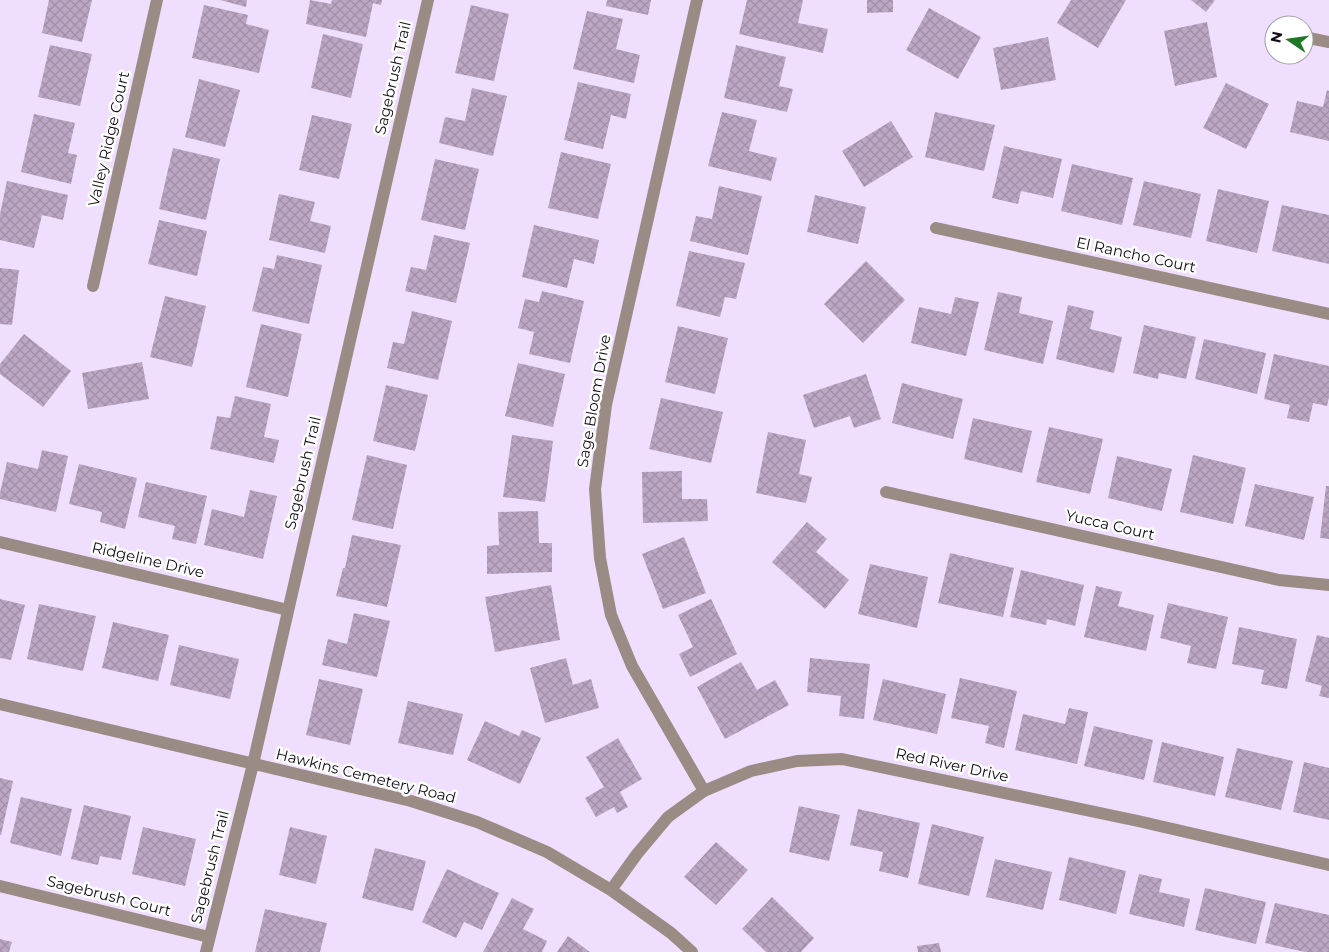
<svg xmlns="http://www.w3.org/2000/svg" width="1329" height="952" viewBox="0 0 1329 952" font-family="Montserrat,sans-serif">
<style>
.building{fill:url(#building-cross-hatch)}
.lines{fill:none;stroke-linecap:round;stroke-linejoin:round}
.minor{stroke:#9a8c84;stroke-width:12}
.tertiary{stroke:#9a8c84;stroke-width:12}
.labels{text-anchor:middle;stroke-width:5;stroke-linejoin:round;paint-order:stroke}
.street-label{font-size:15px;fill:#110b15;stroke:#fff}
</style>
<defs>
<pattern id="building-cross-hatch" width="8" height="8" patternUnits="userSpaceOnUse" patternTransform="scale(1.25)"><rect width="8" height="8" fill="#bba6c3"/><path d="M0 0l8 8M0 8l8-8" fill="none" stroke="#a08ea7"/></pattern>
</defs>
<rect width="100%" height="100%" fill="#f0defe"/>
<!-- building -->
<path class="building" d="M49,0H92L82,42L42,33Z
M220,0H247L246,7Z
M310,0L331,4L332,0H382L381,5L373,3L366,37L306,24Z
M607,0H651L648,15L606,6Z
M747,0H803L798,23L828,29L823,53L739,34Z
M867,0H893V12L867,13Z
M1071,0H1126L1098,48L1057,23Z
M1191,0H1215L1206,12Z
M204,5L248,15L246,24L269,30L259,73L192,58Z
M471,5L509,14L494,81L455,73Z
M929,8L981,37L958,79L906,50Z
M587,11L623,19L616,49L640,55L634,83L573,69Z
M1207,22L1217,77L1175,86L1164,31Z
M323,34L363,44L351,98L311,88Z
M1048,37L1056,80L1001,90L993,48Z
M50,45L92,54L80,106L38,97Z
M736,45L786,57L779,86L793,89L787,112L724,98Z
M199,79L240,90L225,147L185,137Z
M578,82L631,94L626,119L611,115L603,149L564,140Z
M1226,83L1269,104L1246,149L1203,128Z
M472,88L507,96L493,156L439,143L445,117L465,121Z
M1327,90L1329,91V141L1290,132L1297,101L1323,107Z
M722,112L757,120L749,151L777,158L771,181L708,166Z
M935,112L995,125L984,171L925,157Z
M34,114L75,123L68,153L77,155L71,184L21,172Z
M312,115L352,124L339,179L299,170Z
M891,121L913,157L864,187L842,151Z
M1004,146L1062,159L1053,198L1021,191L1018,204L992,198Z
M173,148L220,159L206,220L159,209Z
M561,152L611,164L598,219L548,208Z
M435,159L479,169L465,230L421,220Z
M1072,164L1133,178L1122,225L1061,211Z
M7,181L68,195L63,220L42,215L34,248L0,240V214Z
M1144,181L1201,194L1191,238L1133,225Z
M719,186L762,196L748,255L690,241L696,216L712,219Z
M1218,189L1269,201L1257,253L1206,241Z
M279,194L315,202L310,221L331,226L325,253L269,240Z
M815,195L866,207L858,244L807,232Z
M1282,205L1329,215V264L1272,251Z
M159,220L207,231L197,276L148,264Z
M534,225L599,240L594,264L574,259L567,288L522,277Z
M434,235L470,243L456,303L405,291L411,267L426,270Z
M689,251L745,263L736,299L725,297L720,317L676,306Z
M277,255L322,265L309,324L252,311L263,267L274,269Z
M866,261L905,300L863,343L824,304Z
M0,268L19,270L12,325L0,324Z
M542,291L584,301L570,363L529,354L534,332L518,328L525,299L539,302Z
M998,292L1022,297L1019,313L1053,321L1043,364L984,350Z
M165,296L206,306L192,367L150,357Z
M955,297L979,302L966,356L911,343L919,307L951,314Z
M1068,305L1094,311L1090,329L1122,337L1114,373L1056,359Z
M412,311L452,321L438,380L387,368L393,342L404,344Z
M261,324L302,334L288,397L246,387Z
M1144,325L1196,337L1186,379L1159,373L1158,379L1133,373Z
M678,326L728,338L715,394L665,382Z
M24,334L71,371L43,407L0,374V364Z
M1204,339L1266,353L1257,394L1195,379Z
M1274,354L1329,366V397L1327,406L1313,403L1309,422L1287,418L1290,405L1264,399Z
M142,362L149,399L88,409L82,373Z
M518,363L565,374L553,427L505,416Z
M866,374L881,419L854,428L850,416L814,428L803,395Z
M902,383L963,399L953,439L892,423Z
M386,385L428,395L415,451L373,441Z
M235,396L271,404L264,437L279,440L274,463L210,449L217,416L230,418Z
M661,398L723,412L711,463L649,449Z
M973,418L1032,431L1022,473L964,459Z
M1049,427L1103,439L1090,494L1036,482Z
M768,432L806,440L799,474L812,477L806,503L756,493Z
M512,435L553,441L545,502L503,497Z
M42,450L68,456L56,512L0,499V493L7,462L38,469Z
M367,455L407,465L393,529L352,520Z
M1193,455L1246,468L1233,524L1180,512Z
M1117,456L1172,469L1162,511L1108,498Z
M79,464L137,478L125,529L100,522L102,512L69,504Z
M682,471V499H707L708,521L643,523L642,472Z
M146,482L207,496L196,544L172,539L175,526L138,517Z
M1255,484L1314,497L1304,540L1245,526Z
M1326,486H1329V539L1320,538Z
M250,490L277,496L263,559L204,545L212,509L244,517Z
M538,511L539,543H552V572L487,574V546L499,545L498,512Z
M807,522L827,539L816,552L849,580L825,609L772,562Z
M352,535L401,545L387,607L336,596L343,568H345Z
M684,537L706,593L663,609L642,554Z
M950,553L1014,568L1003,617L938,603Z
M870,564L928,577L917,628L858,614Z
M1021,570L1084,585L1075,626L1047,619L1046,625L1010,617Z
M551,585L560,640L495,652L485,597Z
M1096,586L1122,592L1118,606L1154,615L1146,651L1084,637Z
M0,599L25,605L11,660L0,658Z
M711,599L737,654L690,677L679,654L693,647L678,615Z
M1168,603L1228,617L1216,669L1187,663L1191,646L1160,638Z
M39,604L96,616L83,671L27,659Z
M354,613L390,621L377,677L322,665L328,639L347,644Z
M113,622L169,635L158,681L102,668Z
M1239,627L1297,639L1287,689L1261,684L1264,670L1232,664Z
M1317,635L1329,638V698L1319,696L1322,686L1305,681Z
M179,645L239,659L230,699L170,685Z
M566,658L573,685L591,679L599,708L545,723L530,668Z
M810,658L870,664L864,719L839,716L841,696L807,692Z
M741,662L757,690L775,680L789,705L725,739L697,687Z
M960,678L1017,691L1004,748L985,743L989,726L951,718Z
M319,679L363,689L350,745L306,735Z
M883,679L946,694L937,734L873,720Z
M408,701L463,714L453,755L398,743Z
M1069,708L1088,712L1077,764L1015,750L1023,714L1065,724Z
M485,721L519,736L522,730L541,738L520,784L467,760Z
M1094,726L1153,740L1144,780L1084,766Z
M618,738L642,779L620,792L628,807L617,813L614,807L596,817L585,798L604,787L586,757Z
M1162,742L1224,757L1215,796L1153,782Z
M1237,748L1293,761L1281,810L1225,797Z
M1304,762L1329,768V820L1293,812Z
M0,778L13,781L1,835H0Z
M21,797L72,809L61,856L10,843Z
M84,805L131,816L121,860L100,856L98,865L71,859Z
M799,806L840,815L829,861L789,852Z
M858,809L920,823L908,878L879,871L883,852L850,845Z
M932,824L984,837L969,896L918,884Z
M143,827L196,839L185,886L132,874Z
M290,827L327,836L316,884L279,875Z
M716,842L748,870L716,905L684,877Z
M375,848L426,861L413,911L362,898Z
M1069,857L1126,871L1116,914L1059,900Z
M995,859L1052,872L1043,910L986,897Z
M447,869L499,893L482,930L464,922L456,938L422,922Z
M1139,874L1162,879L1159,892L1190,899L1184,927L1129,914Z
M1205,888L1266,902L1256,944L1195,930Z
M772,897L814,938L801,952H766L742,929Z
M512,898L534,909L523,929L547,941L542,952H483Z
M1275,903L1329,915V952H1305L1265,943Z
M265,909L327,923L320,952H255Z
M568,936L590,952H557Z
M0,939L12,942L9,952H0Z
M939,943L941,952H918L917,946Z"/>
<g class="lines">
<!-- minor -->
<path class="minor" d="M697,0L606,405L595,489L600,558L611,615L632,666L704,791
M1304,37L1329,42
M936,228L1329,314
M93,286L157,0
M886,492L1279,580L1329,585
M0,542L288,610
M0,886L209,937
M611,890L637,854L668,817L704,791L751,771L797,761L842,759L1138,821L1329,865
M206,952L253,764L428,0"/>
<!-- tertiary -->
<path class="tertiary" d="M0,704L411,801L477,822L547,852L611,890L671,933L692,952"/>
</g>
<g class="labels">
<!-- street labels -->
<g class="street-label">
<text transform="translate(393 78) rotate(-77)" y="5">Sagebrush Trail</text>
<text transform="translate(109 139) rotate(-77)" y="5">Valley Ridge Court</text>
<text transform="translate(1136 255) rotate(12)" y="5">El Rancho Court</text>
<text transform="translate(594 401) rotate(-80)" y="5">Sage Bloom Drive</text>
<text transform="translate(303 473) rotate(-77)" y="5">Sagebrush Trail</text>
<text transform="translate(1110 525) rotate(13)" y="5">Yucca Court</text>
<text transform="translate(148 560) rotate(13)" y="5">Ridgeline Drive</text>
<text transform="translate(952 765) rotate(12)" y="5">Red River Drive</text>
<text transform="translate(366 776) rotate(14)" y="5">Hawkins Cemetery Road</text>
<text transform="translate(210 867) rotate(-76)" y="5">Sagebrush Trail</text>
<text transform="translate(109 896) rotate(14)" y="5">Sagebrush Court</text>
</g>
</g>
<!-- north arrow -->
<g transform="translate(1289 40) rotate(283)"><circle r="24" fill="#ffffff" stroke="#a09da1"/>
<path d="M0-4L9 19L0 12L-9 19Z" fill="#1f7826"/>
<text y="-8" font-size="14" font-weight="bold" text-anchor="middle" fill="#110b15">N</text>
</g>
</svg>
